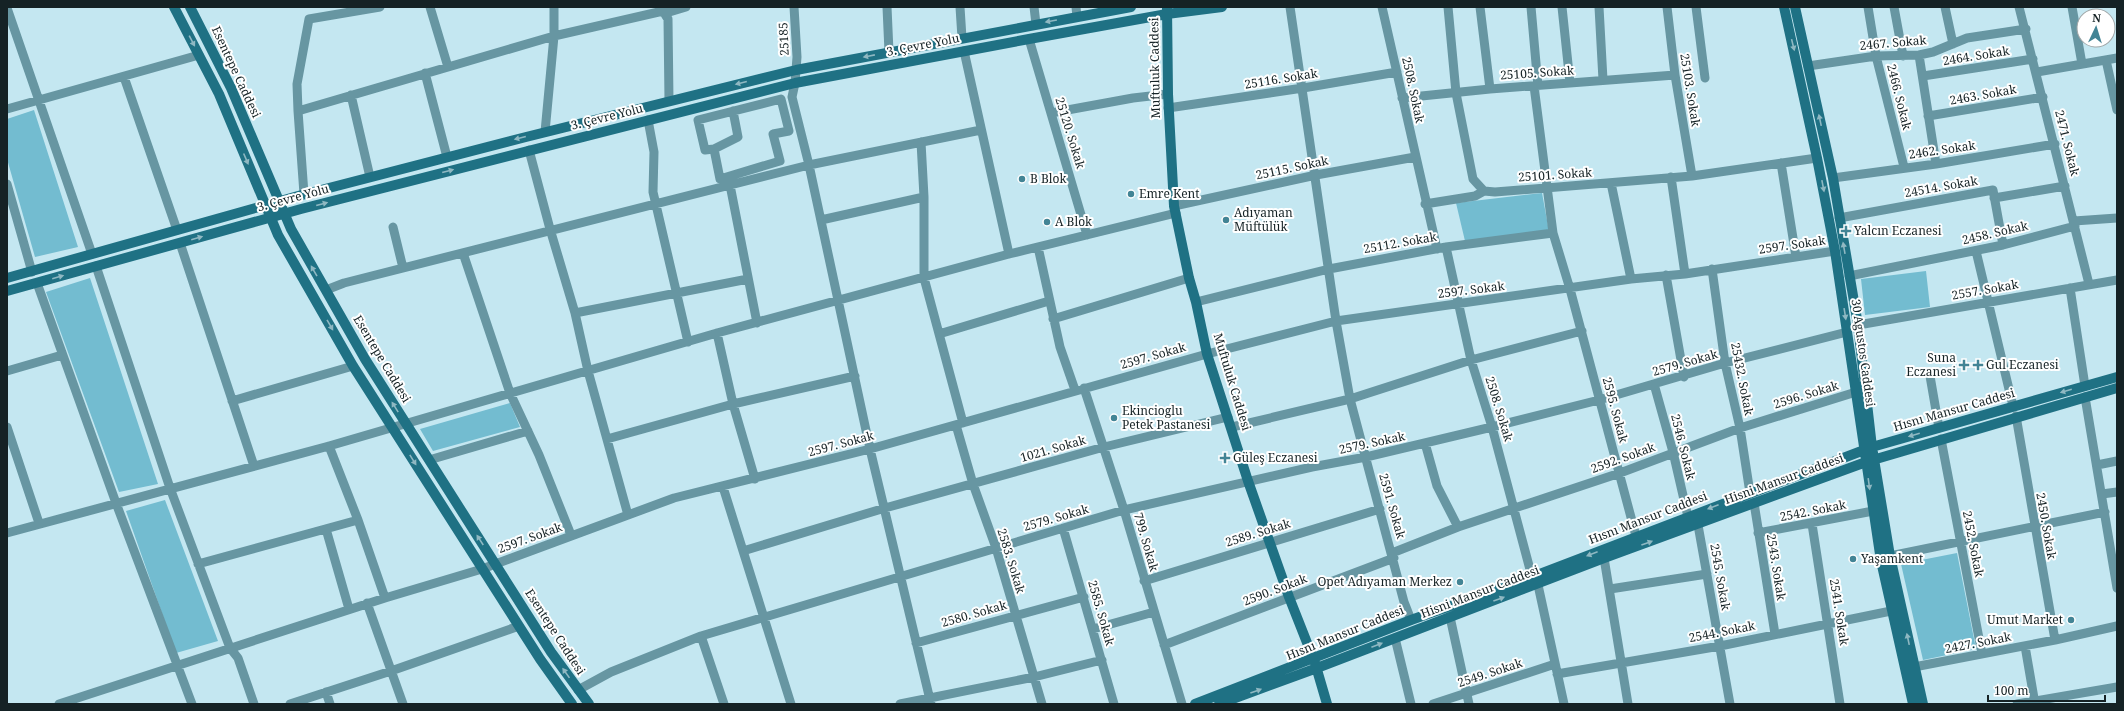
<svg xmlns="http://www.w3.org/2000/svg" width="2124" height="711" viewBox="0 0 2124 711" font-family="'Noto Serif',serif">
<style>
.green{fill:#73bcd0}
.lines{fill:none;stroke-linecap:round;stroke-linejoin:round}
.street{stroke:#6796a2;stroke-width:9}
.secondary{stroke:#1f7184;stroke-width:10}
.oneway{fill:#8fb8c2}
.poi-dot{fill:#428495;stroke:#fff;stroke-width:1.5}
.labels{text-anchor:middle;stroke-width:4;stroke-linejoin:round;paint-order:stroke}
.street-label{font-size:12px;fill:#152225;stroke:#fff}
.poi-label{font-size:12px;fill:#152225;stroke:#fff;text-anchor:start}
</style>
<rect width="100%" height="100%" fill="#c4e7f1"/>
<!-- green -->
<path class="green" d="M34,110L78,247L35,257L7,159V119Z
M1542,193L1549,231L1465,241L1456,203Z
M1926,271L1930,307L1865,315L1861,279Z
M90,278L158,484L119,492L46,292Z
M510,403L520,427L433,451L420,429Z
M165,500L218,641L176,653L126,511Z
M1957,553L1976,649L1923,660L1901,564Z"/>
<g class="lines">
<!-- street -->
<path class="street" d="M430,7L448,67
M794,7L797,57L795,83L792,97L809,165L870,449L931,704
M887,7L889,52
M960,7L962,38
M1034,7L1036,24
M1076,7L1077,17
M1290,7L1336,321L1350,399L1404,602L1411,620
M1382,7L1437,249
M1448,7L1456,93L1473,179L1484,191L1495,192L1692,176L1817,158
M1480,7L1490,89
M1531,7L1538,86
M1562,7L1570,83
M1599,7L1603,80
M1667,7L1675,75L1692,176
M1696,7L1705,78
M1868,7L1876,56L1904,167
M1894,7L1903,56
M1945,7L1953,44
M2019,7L2089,284
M2072,7L2082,64
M7,8L92,254
M666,13L686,7
M1029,39L1087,235
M964,51L1009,254
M1919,55L1936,164
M2106,60L2117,110
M1808,66L1876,56L1919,55L1933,52L1967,38L2026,29
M2037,72L2117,58
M425,73L447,157
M1923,76L2033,59
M124,77L177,230
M1534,86L1553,233
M351,95L370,177
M1402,98L1490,89L1675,75
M1168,108L1303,88L1397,72
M7,109L199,55
M298,111L297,84L309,19L380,7
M1051,113L1133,98L1168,94
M1928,116L2043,97
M648,120L654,152L653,192L688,342
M545,132L554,36V7
M921,142L924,197V278L963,423
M714,149L720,179L780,161L773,134L789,131L781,99L698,120L705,150L714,149L738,137L733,111
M529,150L550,229L575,313L588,371L628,515
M1781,163L1796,257
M1671,177L1685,274
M1833,178L1936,164L2055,144
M1611,183L1631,279
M7,184L32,272
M730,185L757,323
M304,194L298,111L554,36L663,11L668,19L669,101
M1994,198L2065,186
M1425,204L1475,196L1484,191
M1174,206L1316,175L1415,157
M1839,218L1993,190L2003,245
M821,220L924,197
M2074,221L2117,218
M393,227L403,268
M180,243L254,466
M1038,247L1060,347L1075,390
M1446,247L1471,360L1492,427L1532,577
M1976,251L2013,406
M463,253L510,393L539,455L571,535
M96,266L170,488L230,648L238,658L254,704
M1712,269L1725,363L1740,428L1750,493
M1666,275L1684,377
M1849,276L2003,245L2075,226
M37,283L116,503L192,704
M2070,288L2085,386
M326,290L344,283L809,165L981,130
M1196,302L1329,269L1446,247L1553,233L1570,289L1636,536
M575,313L748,279
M1053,319L1189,278
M1858,325L2117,280
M717,333L733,404L755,479
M939,334L1049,301
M7,371L62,355
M1930,376L1939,428
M1654,384L1673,452L1688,517
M1084,388L1124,510L1182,704
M2085,397L2117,588
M232,401L353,366
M2016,416L2055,640
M956,425L973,484L996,548L1042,704
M7,427L39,523
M1232,427L1350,399L1471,360L1582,331
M607,439L733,404L855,376
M1941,439L1982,654
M1425,443L1437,486L1458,527
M329,446L358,520L385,598
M429,460L528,431
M2097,465L2117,461
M723,487L791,704
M2102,494L2117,492
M1754,503L1775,634
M1812,524L1840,704
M1698,525L1730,704
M1063,528L1114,704
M326,529L349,609
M7,533L329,446L717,333L1009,254L1176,213
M1758,533L1873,511
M743,551L885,508L1104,447L1228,417
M1392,553L1458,527L1620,473L1740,428L1856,392
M1890,556L2105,512
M1604,558L1628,704
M198,564L358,520
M1144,581L1380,509
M1538,585L1564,704
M1610,589L1707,574
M367,603L403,704
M1450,617L1469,704
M1093,629L1154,612
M701,636L724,704
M1395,638L1411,704
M916,643L1084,597
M1164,645L1394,558
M2025,646L2035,704
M1914,667L2055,640L2117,626
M1557,674L1720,646L1891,611
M578,690L611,672L701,636L1124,510L1312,467L1366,457L1492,427L1599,400L1725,363L1847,332
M326,692L330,704
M59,704L385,598L482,569L674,498L870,449L1207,354L1336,321L1631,279L1685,274L1835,251
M290,704L391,671L519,626
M900,704L1034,677L1102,660
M1433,704L1555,664
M2017,704L2117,687"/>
<!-- secondary -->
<path class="secondary" d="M174,7L219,94L278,235L353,366L540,659L572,704
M190,7L231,88L291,229L365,359L551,652L589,704
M1167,7L1168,94L1174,206L1189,278L1196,302L1207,354L1248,481L1289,597L1315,663L1327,704
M1784,7L1817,158L1835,251L1881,561L1913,704
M1795,7L1833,178L1858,325L1872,447L1890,556L1923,704
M7,278L298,196L526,137L796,70L1131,7
M7,291L301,209L795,83L1029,39L1167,14L1222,7
M1195,704L1411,620L1532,577L1872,447L2117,377
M1219,704L1317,668L1604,558L1866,462L2117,388"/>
</g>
<!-- one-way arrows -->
<defs><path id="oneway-solid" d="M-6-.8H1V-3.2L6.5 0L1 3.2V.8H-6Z"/></defs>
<g class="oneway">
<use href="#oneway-solid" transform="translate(1051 21) rotate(170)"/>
<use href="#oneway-solid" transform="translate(192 41) rotate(62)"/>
<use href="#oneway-solid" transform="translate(1793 45) rotate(76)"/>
<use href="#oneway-solid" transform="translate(869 56) rotate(169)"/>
<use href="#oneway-solid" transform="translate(741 83) rotate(166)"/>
<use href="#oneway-solid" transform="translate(1820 120) rotate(-102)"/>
<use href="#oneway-solid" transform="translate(520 138) rotate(166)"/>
<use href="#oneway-solid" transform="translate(246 159) rotate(67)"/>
<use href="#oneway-solid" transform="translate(448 171) rotate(-15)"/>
<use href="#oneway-solid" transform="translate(1823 186) rotate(79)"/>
<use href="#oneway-solid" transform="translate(322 204) rotate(-15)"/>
<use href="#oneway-solid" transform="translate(197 238) rotate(-16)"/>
<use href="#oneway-solid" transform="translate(1844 248) rotate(-100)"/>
<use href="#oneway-solid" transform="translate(314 271) rotate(-120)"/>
<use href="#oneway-solid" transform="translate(58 277) rotate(-16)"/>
<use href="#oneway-solid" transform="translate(1845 314) rotate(81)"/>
<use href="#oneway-solid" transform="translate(330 325) rotate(60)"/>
<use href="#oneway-solid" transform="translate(2066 391) rotate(164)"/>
<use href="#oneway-solid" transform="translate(395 407) rotate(-122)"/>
<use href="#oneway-solid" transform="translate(1914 435) rotate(164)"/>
<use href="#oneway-solid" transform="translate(413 460) rotate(58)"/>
<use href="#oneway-solid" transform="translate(1869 484) rotate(82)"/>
<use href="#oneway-solid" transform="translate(1713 507) rotate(159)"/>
<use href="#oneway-solid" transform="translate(480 540) rotate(-123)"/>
<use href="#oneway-solid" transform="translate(1647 543) rotate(-20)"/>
<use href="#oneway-solid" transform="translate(1592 554) rotate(159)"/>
<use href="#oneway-solid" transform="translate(1499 599) rotate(-20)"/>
<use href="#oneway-solid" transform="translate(1908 639) rotate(-102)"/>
<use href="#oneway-solid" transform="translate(1377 645) rotate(-21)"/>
<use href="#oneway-solid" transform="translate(566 673) rotate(-125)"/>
<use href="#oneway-solid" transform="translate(1256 691) rotate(-20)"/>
</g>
<!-- markers -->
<g class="poi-dot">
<circle cx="1022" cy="179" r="4"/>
<circle cx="1131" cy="194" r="4"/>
<circle cx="1226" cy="220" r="4"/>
<circle cx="1047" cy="222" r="4"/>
<path d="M1844 225h4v4h4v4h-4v4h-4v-4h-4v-4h4z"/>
<path d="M1962 359h4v4h4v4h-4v4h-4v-4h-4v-4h4z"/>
<path d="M1976 359h4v4h4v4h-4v4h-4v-4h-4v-4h4z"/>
<circle cx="1114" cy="418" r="4"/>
<path d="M1223 452h4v4h4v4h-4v4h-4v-4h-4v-4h4z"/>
<circle cx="1853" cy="559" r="4"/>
<circle cx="1460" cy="582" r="4"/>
<circle cx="2071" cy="620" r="4"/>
</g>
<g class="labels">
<!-- street labels -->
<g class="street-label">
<text transform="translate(784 39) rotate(-93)" y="4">25185</text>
<text transform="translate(1893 43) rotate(-5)" y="4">2467. Sokak</text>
<text transform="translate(923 45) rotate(-11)" y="4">3. Çevre Yolu</text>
<text transform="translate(1976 56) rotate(-9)" y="4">2464. Sokak</text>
<text transform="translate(1155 68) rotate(-91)" y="4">Muftuluk Caddesi</text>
<text transform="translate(236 72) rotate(65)" y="4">Esentepe Caddesi</text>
<text transform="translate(1537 73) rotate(-4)" y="4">25105. Sokak</text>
<text transform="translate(1281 79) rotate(-9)" y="4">25116. Sokak</text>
<text transform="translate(1413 90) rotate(78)" y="4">2508. Sokak</text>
<text transform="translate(1690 90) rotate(81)" y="4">25103. Sokak</text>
<text transform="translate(1983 95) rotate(-10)" y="4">2463. Sokak</text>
<text transform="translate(1899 97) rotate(76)" y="4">2466. Sokak</text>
<text transform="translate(607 117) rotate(-14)" y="4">3. Çevre Yolu</text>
<text transform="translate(1070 133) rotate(73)" y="4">25120. Sokak</text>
<text transform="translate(2067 143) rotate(76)" y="4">2471. Sokak</text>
<text transform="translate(1942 150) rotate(-8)" y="4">2462. Sokak</text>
<text transform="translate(1292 168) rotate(-12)" y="4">25115. Sokak</text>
<text transform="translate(1555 175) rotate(-4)" y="4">25101. Sokak</text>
<text transform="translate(1941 187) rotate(-10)" y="4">24514. Sokak</text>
<text transform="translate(293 198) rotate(-15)" y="4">3. Çevre Yolu</text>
<text transform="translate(1995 233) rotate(-13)" y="4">2458. Sokak</text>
<text transform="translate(1400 243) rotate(-10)" y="4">25112. Sokak</text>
<text transform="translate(1792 245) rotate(-8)" y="4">2597. Sokak</text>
<text transform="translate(1471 290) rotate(-7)" y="4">2597. Sokak</text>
<text transform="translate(1985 290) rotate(-10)" y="4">2557. Sokak</text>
<text transform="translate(1863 353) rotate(82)" y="4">30 Agustos Caddesi</text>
<text transform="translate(1153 356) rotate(-16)" y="4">2597. Sokak</text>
<text transform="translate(382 359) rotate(59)" y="4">Esentepe Caddesi</text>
<text transform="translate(1685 363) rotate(-16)" y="4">2579. Sokak</text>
<text transform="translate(1742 379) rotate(79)" y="4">25432. Sokak</text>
<text transform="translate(1232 382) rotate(73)" y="4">Muftuluk Caddesi</text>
<text transform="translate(1806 395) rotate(-17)" y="4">2596. Sokak</text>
<text transform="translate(1499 409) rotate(73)" y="4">2508. Sokak</text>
<text transform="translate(1615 410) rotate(75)" y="4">2595. Sokak</text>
<text transform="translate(1954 410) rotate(-16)" y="4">Hısnı Mansur Caddesi</text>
<text transform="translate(1372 443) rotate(-12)" y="4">2579. Sokak</text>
<text transform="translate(841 444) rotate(-15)" y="4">2597. Sokak</text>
<text transform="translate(1683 447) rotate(76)" y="4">2546. Sokak</text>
<text transform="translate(1053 449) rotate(-16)" y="4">1021. Sokak</text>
<text transform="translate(1623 458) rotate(-20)" y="4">2592. Sokak</text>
<text transform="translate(1784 479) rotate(-20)" y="4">Hisni Mansur Caddesi</text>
<text transform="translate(1392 506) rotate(74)" y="4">2591. Sokak</text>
<text transform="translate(1813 511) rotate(-11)" y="4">2542. Sokak</text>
<text transform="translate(1056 518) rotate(-16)" y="4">2579. Sokak</text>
<text transform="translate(1648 518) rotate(-21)" y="4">Hısnı Mansur Caddesi</text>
<text transform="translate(2046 526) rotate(80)" y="4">2450. Sokak</text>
<text transform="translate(1258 533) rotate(-17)" y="4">2589. Sokak</text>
<text transform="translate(530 538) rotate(-20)" y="4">2597. Sokak</text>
<text transform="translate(1146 542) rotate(74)" y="4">799. Sokak</text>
<text transform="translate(1973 544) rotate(79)" y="4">2452. Sokak</text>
<text transform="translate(1011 561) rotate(73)" y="4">2583. Sokak</text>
<text transform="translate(1776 567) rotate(81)" y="4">2543. Sokak</text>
<text transform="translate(1720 577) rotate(80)" y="4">2545. Sokak</text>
<text transform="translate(1275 590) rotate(-21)" y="4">2590. Sokak</text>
<text transform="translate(1480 592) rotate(-21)" y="4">Hisni Mansur Caddesi</text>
<text transform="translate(1839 612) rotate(81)" y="4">2541. Sokak</text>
<text transform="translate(1101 613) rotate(74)" y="4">2585. Sokak</text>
<text transform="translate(974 614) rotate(-16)" y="4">2580. Sokak</text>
<text transform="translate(555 632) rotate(57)" y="4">Esentepe Caddesi</text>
<text transform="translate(1722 632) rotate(-11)" y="4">2544. Sokak</text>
<text transform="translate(1345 633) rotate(-22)" y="4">Hısnı Mansur Caddesi</text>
<text transform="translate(1978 643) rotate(-11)" y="4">2427. Sokak</text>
<text transform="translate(1490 673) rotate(-18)" y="4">2549. Sokak</text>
</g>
<!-- poi labels -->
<g class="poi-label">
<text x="1030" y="183">B Blok</text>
<text x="1139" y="198">Emre Kent</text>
<text x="1234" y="217">Adıyaman<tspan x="1234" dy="14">Müftülük</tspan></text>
<text x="1055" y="226">A Blok</text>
<text x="1854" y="235">Yalcın Eczanesi</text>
<text x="1956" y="362" text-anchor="end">Suna<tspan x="1956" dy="14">Eczanesi</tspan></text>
<text x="1986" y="369">Gul Eczanesi</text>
<text x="1122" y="415">Ekincioglu<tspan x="1122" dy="14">Petek Pastanesi</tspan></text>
<text x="1233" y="462">Güleş Eczanesi</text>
<text x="1861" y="563">Yaşamkent</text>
<text x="1452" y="586" text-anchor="end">Opet Adıyaman Merkez</text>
<text x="2063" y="624" text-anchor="end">Umut Market</text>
</g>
</g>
<!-- border -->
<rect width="2124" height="711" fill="none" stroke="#152225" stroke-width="16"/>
<!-- north arrow -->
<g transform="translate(2096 28) rotate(4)"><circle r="19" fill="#ffffff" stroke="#a1a7a8"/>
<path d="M0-3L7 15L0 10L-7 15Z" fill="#428495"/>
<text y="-6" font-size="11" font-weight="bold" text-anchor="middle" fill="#152225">N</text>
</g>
<!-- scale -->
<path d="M1988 695v6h117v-6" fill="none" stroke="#152225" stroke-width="2"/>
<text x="1994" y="695" font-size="12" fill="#152225" stroke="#ffffff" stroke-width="3" paint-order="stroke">100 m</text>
</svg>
